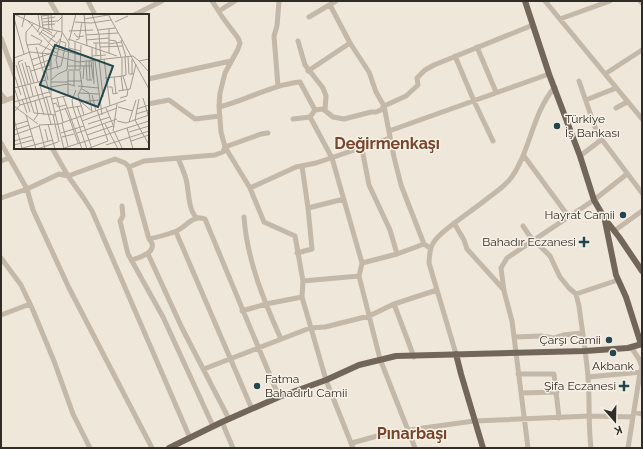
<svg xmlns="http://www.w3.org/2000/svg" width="643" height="449" viewBox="0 0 643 449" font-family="Raleway,sans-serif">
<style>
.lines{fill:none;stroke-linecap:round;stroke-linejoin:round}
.minor{stroke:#c4b8a8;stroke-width:5}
.major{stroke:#72655a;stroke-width:6}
.poi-dot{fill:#22474f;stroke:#f6f0e6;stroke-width:1.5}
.labels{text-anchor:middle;stroke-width:3;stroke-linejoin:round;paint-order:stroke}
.poi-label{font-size:12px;fill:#322c27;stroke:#f6f0e6;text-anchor:end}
.district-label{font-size:16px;font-weight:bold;fill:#78442a;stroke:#f6f0e6}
.inset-road{fill:none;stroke:#a39c92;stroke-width:1}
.view{fill:#22474f;fill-opacity:0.15;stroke:#22474f;stroke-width:2}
.inset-edge{fill:none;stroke:#322c27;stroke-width:2}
</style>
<rect width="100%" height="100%" fill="#eee7da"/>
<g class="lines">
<!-- minor -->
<path class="minor" d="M50,1L58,15
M88,1L95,15
M212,1L223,18L238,38L240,43L238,49L225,73L220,93L219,107L221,132L225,147L250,188L264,222L295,236L303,281
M545,1L642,119
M640,1L642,3
M330,5L350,43L369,72L376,92L384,106L394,157L401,185L424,244L430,248
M219,11L235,1
M134,15L162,1
M309,17L336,1
M560,19L610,1
M1,38L15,76
M298,41L305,65L323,88L326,96L325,110
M477,47L496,92
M455,56L474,101L493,141
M308,71L350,43
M605,74L642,50
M148,79L231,61
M579,81L597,133L642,193
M278,86L274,36L277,26L279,1
M1,94L6,100
M586,100L616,88
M1,102L15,97
M148,104L169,100L195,119L220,116
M219,107C247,100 271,85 300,82L315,110
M616,108L627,102
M310,117L332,158L362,263
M293,119L310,117L315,110L323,109L333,117L344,119L371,112H376L381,110L384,106L406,96L418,85L417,78L425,70L434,65L533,25
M389,131L549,74
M1,143L27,189L33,210L69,288L152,448
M364,147L362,149L369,185L390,230L397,254
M52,148L68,176L83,197L92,211L190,438
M524,156L569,217
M580,156L601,140
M178,158C181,165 184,172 186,179C189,189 188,214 198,218
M1,161L9,158
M129,167L149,239C160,251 141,257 132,260
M250,188L296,167L316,163L390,138
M1,198L27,189L59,174L68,176L115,159L125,163L129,167L144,161L215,155L223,152L225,147L261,134L268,133
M122,206L123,216L120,221L128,254L163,317L213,426
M308,208L344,199
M244,217C247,260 264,301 281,339
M454,223L464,240L467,249L504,290
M523,226L529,235L550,256L560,277L569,288L576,294L579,306C582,329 586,353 588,377C590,400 588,424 591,448
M614,231L642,211
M176,232L252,409
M149,239C158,237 166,235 174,232C185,229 192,214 205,219L279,397
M297,253L312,249L308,208L302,166
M148,254L182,328L229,419
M1,258L21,285L32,308L54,361L73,414L90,448
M576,294L618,280
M394,304L414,357
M242,311L266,304L302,297
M1,315L30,304
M514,337L541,336L554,338L563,335L582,333
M631,347L639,359L642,368
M456,354L429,263C430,248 430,244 442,233C456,221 473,210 488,198C496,192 505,186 511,178C531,150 532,113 555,87
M204,369L310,328L325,327L369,316L394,304L437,290
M518,374H554L559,418
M588,377L642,372
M521,393L557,392
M634,412L642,414
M222,422L233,448
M352,443L377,436L409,430L474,421L590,416L633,417
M353,448L326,380L302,297L303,281L359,276
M415,448L380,359L359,276L362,263L397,254L424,244
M528,448L512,321L504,291L501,268L507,258L594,200L627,174
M628,448L640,373L642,368"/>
<!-- major -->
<path class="major" d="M525,1L549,74L580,156L594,200L605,219L619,237L642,271
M605,221L616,275L626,297L641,344
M456,354L461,374L483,448
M169,448L222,422L279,397L326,380L359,365L396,356L585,351L628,348L642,344"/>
</g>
<!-- markers -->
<g class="poi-dot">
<circle cx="557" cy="126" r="4"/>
<circle cx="623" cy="215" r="4"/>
<path d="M582 236h4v4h4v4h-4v4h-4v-4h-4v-4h4z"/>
<circle cx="609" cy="340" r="4"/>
<circle cx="613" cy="353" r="4"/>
<circle cx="257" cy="386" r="4"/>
<path d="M622 380h4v4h4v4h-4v4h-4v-4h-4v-4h4z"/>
</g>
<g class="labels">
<!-- poi labels -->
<g class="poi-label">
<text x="565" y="123" text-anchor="start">Türkiye<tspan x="565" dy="14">İş Bankası</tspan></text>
<text x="615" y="219">Hayrat Camii</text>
<text x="576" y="246">Bahadır Eczanesi</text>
<text x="601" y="344">Çarşı Camii</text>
<text x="613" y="370" text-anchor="middle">Akbank</text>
<text x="265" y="383" text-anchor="start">Fatma<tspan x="265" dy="14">Bahadırlı Camii</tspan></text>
<text x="616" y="390">Şifa Eczanesi</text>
</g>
<!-- district labels -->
<g class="district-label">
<text x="387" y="149">Değirmenkaşı</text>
<text x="412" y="439">Pınarbaşı</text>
</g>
</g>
<!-- overview -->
<g transform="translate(14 14)">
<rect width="135" height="135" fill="#eee7da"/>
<path class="inset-road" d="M0,0L29,14L48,18M27,0L29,14M34,0L35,16M37,0L38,16M48,0V18L55,29L54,45M70,0L73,32M78,0L85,20L87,46M94,0L135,75M28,2L40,0M0,4L10,40M28,5L41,3M70,5L94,1M13,6L40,34M29,8L44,7L48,3M61,8L77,9L97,6M101,8L114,2M20,9L12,18V27L24,68M29,11L41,10M8,13L11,0M29,16L41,23M84,16L101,14M55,17L79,16M23,18L26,13L24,0M27,18L43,29M60,19L63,23L70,22M17,21L28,27L25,31M25,21L30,14L38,19M72,21L104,19M54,25L103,42M62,26L65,25L68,8M72,26L95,24M95,26L102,27L107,43M107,26L112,43M55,27L62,0M34,29L44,17M79,29H95M95,30L108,28M13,31L24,30L43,39M22,33L36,80M86,33L109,32M40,34L66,41M55,34L67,37M95,39V15M37,40V83L50,135M78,42L92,41M82,42V29M119,42L125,47L135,45M114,43L115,60H120M0,44L16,38L36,40L46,25M108,44V62M90,45L96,92M9,46L4,48L20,99L42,101M17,46L35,40M85,46L89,83M72,47L73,66H78M75,47L76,66M77,47L79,65M78,47V33M79,47L80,70M81,47L88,101M125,47L135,58M11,48L17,69M8,49L14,70M2,51L16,98M19,52L35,46M54,52H78M12,53L15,52L20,69M36,53V40L64,48L119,42M44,55L42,46L48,19M33,56L47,52L52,29L46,27M54,56H61V28M61,56H66L67,31M17,57L36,51M54,57V81M66,57L68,73L64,81L70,101M0,60L7,81M118,60V45M107,62L109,77M109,62L112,61L111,43M100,63L102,80M91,64L109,62L113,75M69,65L70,52M34,66L28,39L35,30M37,66L44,60L53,56L54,45M53,67H68M25,68L37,110M37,68H53M16,70L19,82M21,72L30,101M60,72V57M64,72L84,74M0,73L6,91M37,73L54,70L61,72M94,73H98L99,80L104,79M0,74L32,66M68,75L75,79L78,98M62,76L58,86L59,93L73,135M104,77L116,75L122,50M65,79L85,80M78,81L82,97M32,82L37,100M49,82L68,135M43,84L49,108M106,84L113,82L114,75M129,84L135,104M8,85L13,99M37,85L57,81M125,85L121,106L134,129M0,88L35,78M65,88L85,86M67,88L78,97M39,90L42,89L44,93L52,91M0,92L24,110M63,92L78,135M104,93L119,97M51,94L56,106M54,94L67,92M92,94L100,113M123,95L135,91M0,98L6,91L37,82M41,98L53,94M122,100L135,96M12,101L22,135M39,101L45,128M0,105L8,134M20,106L24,100L21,87M56,106L64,129M68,107L103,94M103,107L112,109L135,101M115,108L122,86M48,109L54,132M34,110L41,135M74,110L96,103M91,110L104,135M0,111L14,107M25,111L45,110L112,86M25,111L31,135M113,114L119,135M31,115L34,127M0,116L15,111M99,117L103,90M100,117L108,134M115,118L135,112M47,119L70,112M63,119L103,105M0,121L25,112M73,121L99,112M48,123L60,120M0,127L18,122M117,127L135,121M0,131L19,126M92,131L135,117M5,135L39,126M23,135L44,128M47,135L135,107M73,135L94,127L83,96"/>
<path class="view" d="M41,31L99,52L84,93L26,71Z"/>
<rect width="135" height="135" class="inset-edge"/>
</g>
<!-- border -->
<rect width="643" height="449" fill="none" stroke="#322c27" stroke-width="4"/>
<!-- north arrow -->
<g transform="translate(615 421) rotate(160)" stroke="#f6f0e6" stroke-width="3" paint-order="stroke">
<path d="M0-3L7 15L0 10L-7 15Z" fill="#322c27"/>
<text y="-6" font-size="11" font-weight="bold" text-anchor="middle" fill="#322c27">K</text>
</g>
</svg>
